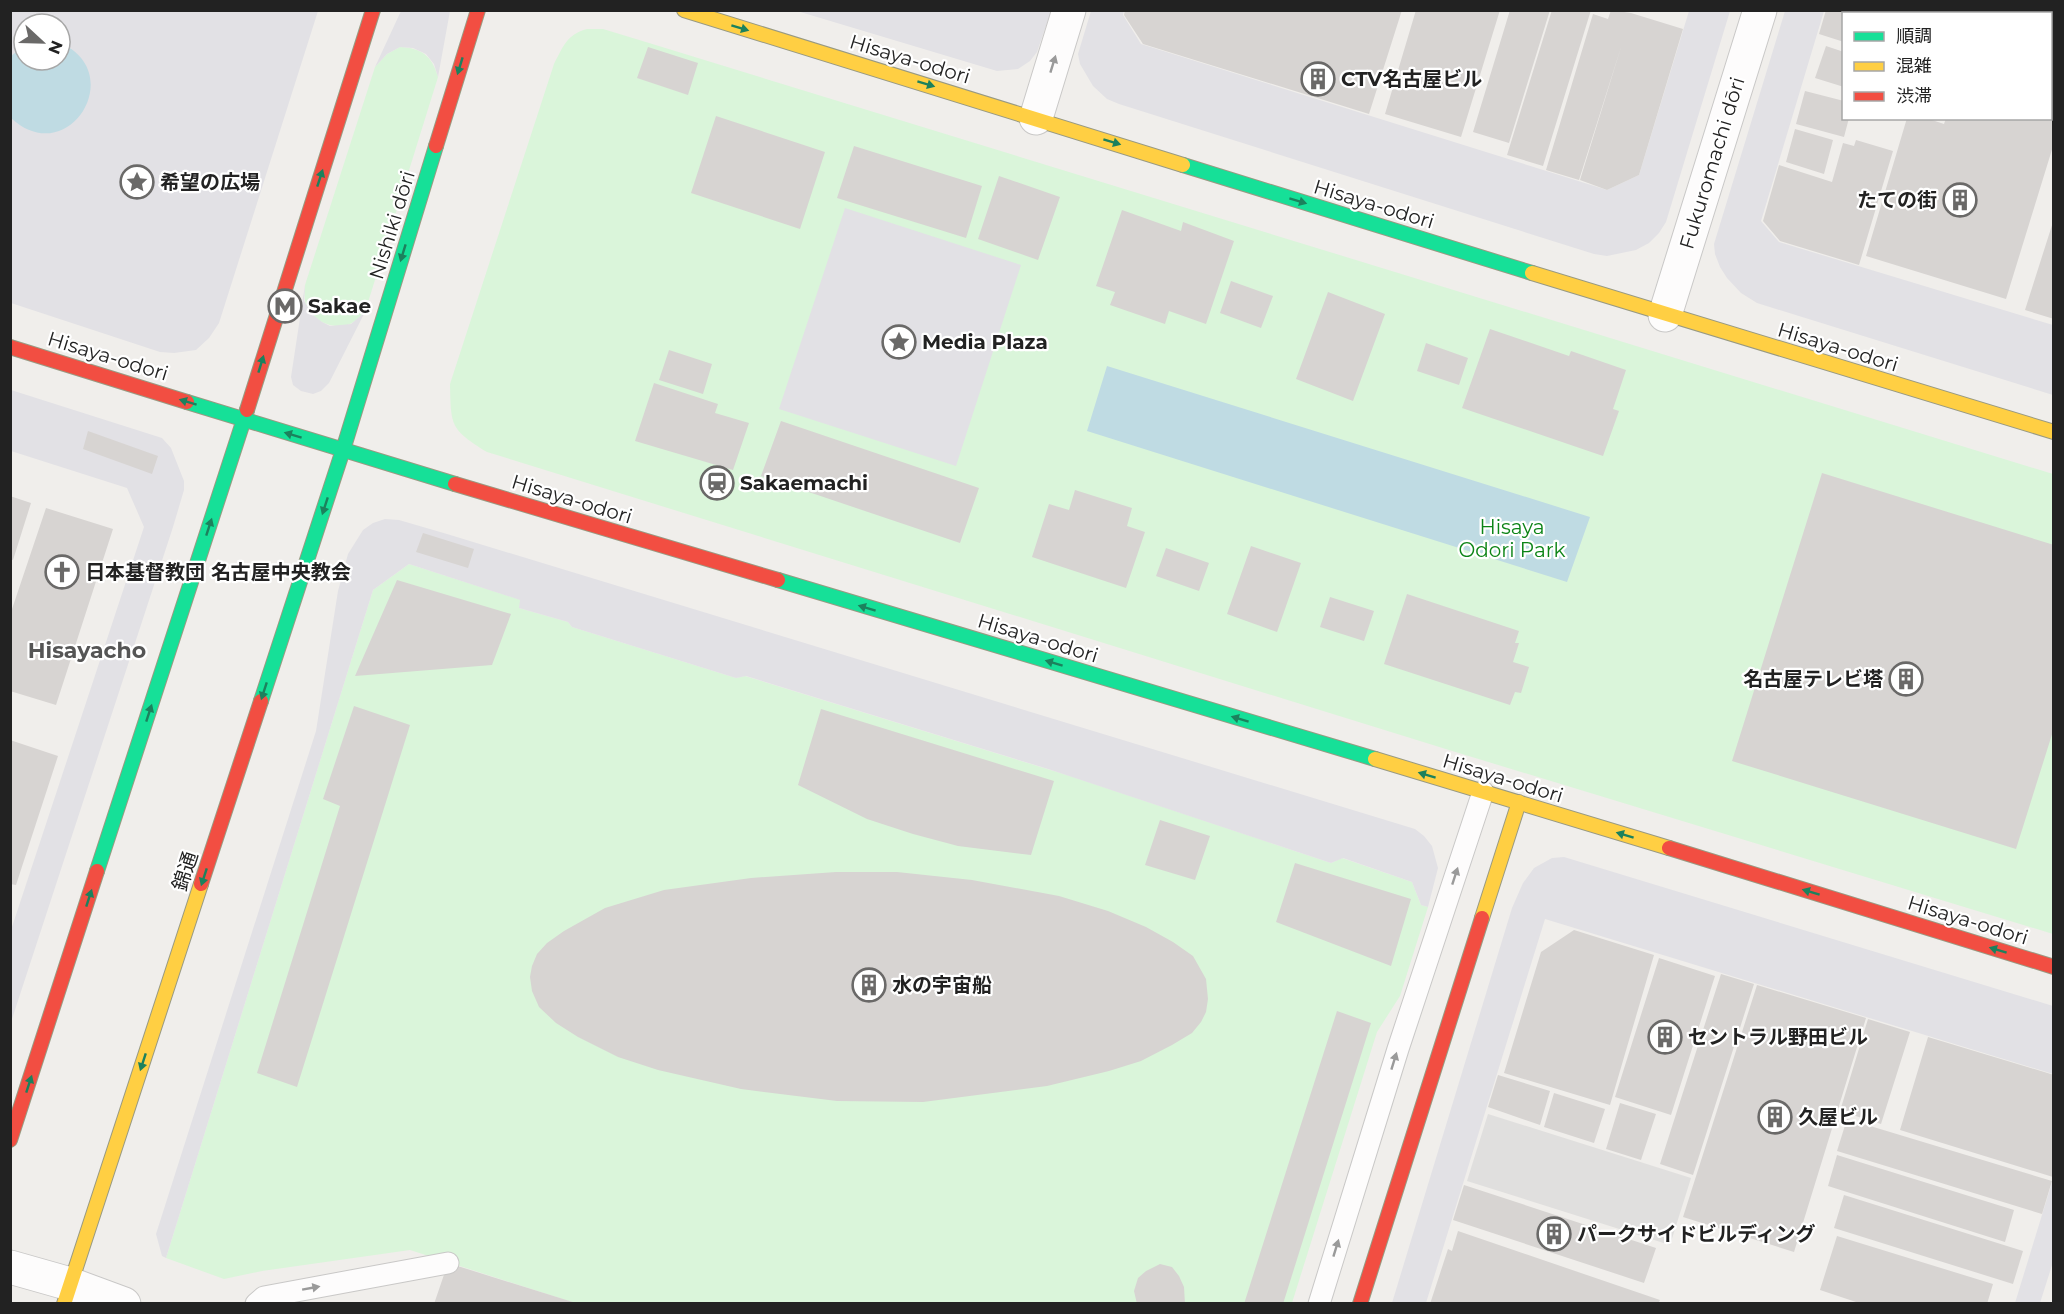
<svg xmlns="http://www.w3.org/2000/svg" width="2064" height="1314" viewBox="0 0 2064 1314" font-family="Montserrat,'Noto Sans JP',sans-serif">
<style>
.park{fill:#daf5da}
.parking{fill:#e0dfde}
.plaza{fill:#e2e1e5;fill-rule:evenodd}
.water{fill:#bfdbe3}
.building{fill:#d7d4d2}
.lines{fill:none;stroke-linecap:round;stroke-linejoin:round}
.lane-casing{stroke:#c9c8c7;stroke-width:23}
.street-casing{stroke:#c9c8c7;stroke-width:35}
.fast-casing{stroke:#999a82;stroke-width:16}
.slow-casing{stroke:#999a82;stroke-width:16}
.jam-casing{stroke:#999a82;stroke-width:16}
.lane{stroke:#fdfcfc;stroke-width:21}
.street{stroke:#fdfcfc;stroke-width:33}
.fast{stroke:#16e098;stroke-width:14}
.slow{stroke:#ffcf43;stroke-width:14}
.jam{stroke:#f24e42;stroke-width:14}
.oneway{fill:#1c815d}
.oneway2{fill:#9a9a9a}
.labels{text-anchor:middle;stroke-width:4.5;stroke-linejoin:round;paint-order:stroke}
.street-label{font-size:20px;fill:#222;stroke:#fff}
.poi-label{font-size:20px;font-weight:bold;fill:#222;stroke:#fff;text-anchor:start}
.park-label{font-size:20px;fill:#0c8416;stroke:#fff}
.quarter-label{font-size:22px;font-weight:bold;fill:#555;stroke:#fff}
</style>
<rect width="100%" height="100%" fill="#f0eeeb"/>
<!-- park -->
<path class="park" d="M587,29H603L636,39L2053,474V934L1449,750L487,452C450,429 451,426 450,384L554,64C563,47 567,34 587,29Z
M400,47C422,48 432,56 438,77L365,312C361,316 355,322 350,324C332,331 307,319 305,300C304,295 305,289 305,285L375,67L387,54Z
M409,564L521,600L519,608L568,622L572,627L736,678L745,676L1070,776L1331,863L1342,858L1412,882L1421,905L1428,907L1400,996L1377,1032L1292,1303L578,1304L410,1250L262,1271L224,1279L166,1258L373,590Z"/>
<!-- parking -->
<path class="parking" d="M1488,1114L1691,1178L1670,1245L1467,1181Z"/>
<!-- plaza -->
<path class="plaza" d="M11,11H318L219,323L209,338L196,350L174,353L160,352L11,303ZM24,24H60V60H24Z
M401,11H450L438,77L434,64L426,54L413,48L400,47L387,54L375,67Z
M797,11L1051,10V11L1037,52L1030,61L1018,69L997,71Z
M1091,11H1124L1123,15L1141,44L1607,190L1639,175L1689,11H1730L1666,222L1659,233L1649,243L1636,250L1607,256L1594,254L1119,104L1107,99L1093,86L1080,64L1078,54Z
M1785,11H1824L1761,221L1779,242L2053,325V395L1757,303L1741,293L1727,278L1720,267L1715,254L1714,244Z
M845,208L1021,265L956,466L779,409Z
M305,285L304,301L313,315L322,322L330,326L351,324L365,312L329,383L321,391L313,394L301,391L293,385L291,377Z
M11,390L162,438L171,448L184,481V490L173,527L11,1022V930L144,527L127,488L11,451Z
M385,519L399,520L447,534L1415,829L1424,836L1432,846L1438,868L1428,907L1421,905L1412,882L1343,858L1331,863L1048,769L746,676L736,678L572,627L568,622L519,608L520,600L409,564L373,590L166,1258L162,1256L156,1234L316,731L338,591L348,554L363,530L373,523Z
M1564,857L2053,1006V1074L1545,919L1426,1303H1392L1512,908L1523,883L1534,868L1552,858Z
M2053,1179V1262L2040,1303H2015Z"/>
<!-- water -->
<path class="water" d="M60,43C129,72 68,171 11,118V56L24,46V60H60Z
M1107,366L1590,517L1567,582L1087,431Z"/>
<!-- building -->
<path class="building" d="M1125,10H1402L1369,114L1143,44L1124,15Z
M1416,10H1500L1461,137L1385,114Z
M1510,10H1550L1509,143L1473,132Z
M1552,10H1591L1543,166L1507,155Z
M1611,10L1631,13L1683,29L1639,175L1607,190L1580,180L1622,44L1579,180L1546,170L1593,14L1608,19Z
M1826,10H2024L2022,14H1844V42L1819,34Z
M2050,43L2054,44V143L2006,299L1866,256L1907,118H1926L1944,124L1946,118H2050Z
M1826,46L1844,52V87L1815,78Z
M648,47L698,63L688,95L637,78Z
M1805,91L1844,101V118H1849L1844,137L1796,124Z
M716,116L825,152L800,229L691,193Z
M1795,129L1833,140L1824,174L1786,162Z
M1856,140L1893,151L1859,265L1780,241L1763,221L1779,165L1832,182L1843,143L1854,146Z
M854,146L982,186L966,238L837,198Z
M999,176L1060,197L1038,260L978,239Z
M1122,210L1181,231L1183,222L1234,241L1206,324L1169,311L1165,324L1110,305L1115,292L1096,286Z
M2053,222H2054V319L2025,310Z
M1231,281L1273,296L1261,328L1220,313Z
M1328,292L1385,314L1353,401L1296,379Z
M1490,329L1569,356L1571,351L1626,370L1613,409L1619,411L1603,456L1462,408Z
M1426,343L1468,358L1459,385L1417,371Z
M669,350L712,364L703,394L659,380Z
M654,383L718,404L715,413L749,423L733,470L635,441Z
M781,421L979,488L960,543L761,476Z
M88,431L158,456L152,474L83,449Z
M1822,473L2054,545V728L2016,849L1732,761Z
M1075,490L1132,508L1127,526L1145,532L1126,588L1032,557L1049,504L1069,510Z
M10,496L31,503L13,560L10,559Z
M46,508L113,529L56,705L10,691V615Z
M423,533L474,549L468,568L416,552Z
M1251,546L1301,563L1277,632L1227,614Z
M1166,548L1209,563L1199,591L1156,576Z
M397,580L511,614L492,665L355,676Z
M1407,594L1519,631L1515,643H1519L1513,662L1529,667L1521,693L1515,692L1510,705L1384,664Z
M1330,597L1374,611L1364,641L1320,627Z
M354,706L410,725L297,1087L257,1073L340,806L323,799Z
M821,709L1054,781L1031,855L958,846L913,834L867,819L798,785Z
M10,740L58,756L16,885L10,884Z
M1160,820L1210,836L1195,880L1145,865Z
M1295,863L1411,899L1391,966L1276,922Z
M836,872H897L972,880L1059,896L1108,911L1146,927L1173,942L1193,956L1206,979L1208,999L1206,1012L1201,1022L1192,1033L1172,1045L1141,1061L1109,1071L1047,1086L923,1102L837,1101L741,1089L658,1070L618,1057L578,1037L556,1023L539,1007L532,991L530,977L532,966L537,954L547,943L564,931L605,908L664,890L751,878Z
M1574,930L1654,955L1610,1105L1504,1073L1541,952Z
M1659,958L1715,976L1671,1115L1615,1097Z
M1721,974L1754,984L1693,1175L1660,1164Z
M1757,985L1866,1018L1794,1252L1683,1217Z
M1337,1011L1371,1023L1283,1304H1244Z
M1868,1019L1910,1032L1881,1124L1840,1111Z
M1928,1037L2054,1075L2053,1177L1900,1130Z
M1498,1075L1550,1091L1540,1125L1488,1107Z
M1554,1093L1605,1109L1594,1143L1544,1127Z
M1620,1103L1656,1114L1641,1160L1606,1149Z
M1847,1119L2052,1181L2042,1214L1837,1151Z
M1837,1155L2014,1210L2005,1242L1828,1186Z
M1464,1185L1656,1248L1644,1283L1453,1220Z
M1844,1195L2023,1251L2013,1284L1834,1228Z
M1458,1231L1660,1300L1658,1304H1430L1448,1249L1452,1251Z
M1837,1236L1993,1284L1987,1304H1862L1820,1290Z
M448,1263L576,1303V1304H434Z
M1160,1264L1172,1267L1179,1276L1184,1287L1185,1304H1137L1134,1291L1138,1278L1146,1271Z"/>
<g class="lines">
<!-- lane casing -->
<g class="lane-casing">
<path id="lane" d="M256,1304L264,1297L448,1263
M1319,1304L1398,1049L1483,792"/>
</g>
<!-- street casing -->
<g class="street-casing">
<path id="street" d="M1036,118L1069,10
M1665,315L1760,10
M10,1267L70,1284L124,1304"/>
</g>
<!-- fast casing -->
<g class="fast-casing">
<path id="fast" d="M1183,165L1532,273
M187,402L455,484
M778,580L1375,759
M261,701L343,450L436,146
M97,871L247,410"/>
</g>
<!-- slow casing -->
<g class="slow-casing">
<path id="slow" d="M684,10L1183,165
M1532,273L2054,432
M1375,759L1669,848
M1482,918L1519,802
M64,1304L201,884"/>
</g>
<!-- jam casing -->
<g class="jam-casing">
<path id="jam" d="M436,146L478,10
M10,347L187,402
M247,410L373,10
M455,484L778,580
M1669,848L2054,967
M201,884L261,701
M10,1140L97,871
M1360,1304L1482,918"/>
</g>
<!-- lane -->
<use href="#lane" class="lane"/>
<!-- street -->
<use href="#street" class="street"/>
<!-- fast -->
<use href="#fast" class="fast"/>
<!-- slow -->
<use href="#slow" class="slow"/>
<!-- jam -->
<use href="#jam" class="jam"/>
</g>
<!-- one-way arrows -->
<defs><path id="oneway-solid" d="M-6-.8H1V-3.2L6.5 0L1 3.2V.8H-6Z" transform="scale(1.5)"/></defs>
<g class="oneway">
<use href="#oneway-solid" transform="translate(740 28) rotate(17)"/>
<use href="#oneway-solid" transform="translate(460 66) rotate(107)"/>
<use href="#oneway-solid" transform="translate(926 84) rotate(17)"/>
<use href="#oneway-solid" transform="translate(1112 142) rotate(17)"/>
<use href="#oneway-solid" transform="translate(320 178) rotate(-72)"/>
<use href="#oneway-solid" transform="translate(1298 201) rotate(17)"/>
<use href="#oneway-solid" transform="translate(403 253) rotate(107)"/>
<use href="#oneway-solid" transform="translate(261 364) rotate(-73)"/>
<use href="#oneway-solid" transform="translate(188 402) rotate(-163)"/>
<use href="#oneway-solid" transform="translate(293 435) rotate(-163)"/>
<use href="#oneway-solid" transform="translate(325 506) rotate(108)"/>
<use href="#oneway-solid" transform="translate(209 527) rotate(-72)"/>
<use href="#oneway-solid" transform="translate(867 608) rotate(-163)"/>
<use href="#oneway-solid" transform="translate(1054 663) rotate(-163)"/>
<use href="#oneway-solid" transform="translate(264 691) rotate(108)"/>
<use href="#oneway-solid" transform="translate(149 713) rotate(-72)"/>
<use href="#oneway-solid" transform="translate(1240 719) rotate(-163)"/>
<use href="#oneway-solid" transform="translate(1427 775) rotate(-163)"/>
<use href="#oneway-solid" transform="translate(1625 835) rotate(-163)"/>
<use href="#oneway-solid" transform="translate(204 877) rotate(108)"/>
<use href="#oneway-solid" transform="translate(1811 892) rotate(-163)"/>
<use href="#oneway-solid" transform="translate(89 898) rotate(-72)"/>
<use href="#oneway-solid" transform="translate(1998 950) rotate(-163)"/>
<use href="#oneway-solid" transform="translate(143 1062) rotate(108)"/>
<use href="#oneway-solid" transform="translate(29 1084) rotate(-72)"/>
</g>
<g class="oneway2">
<use href="#oneway-solid" transform="translate(1053 64) rotate(-73)"/>
<use href="#oneway-solid" transform="translate(1455 876) rotate(-72)"/>
<use href="#oneway-solid" transform="translate(1394 1061) rotate(-73)"/>
<use href="#oneway-solid" transform="translate(1336 1248) rotate(-73)"/>
<use href="#oneway-solid" transform="translate(311 1288) rotate(-10)"/>
</g>
<!-- icons -->
<defs>
<g id="building-ring" transform="scale(1.725)"><circle r="9.5" fill="#fff" stroke="#6a6968" stroke-width="1.5"/><path d="M-4-6H4V6H1V3H-1V6H-4ZM-2.5-4.3h1.7v1.8h-1.7ZM.8-4.3h1.7v1.8H.8ZM-2.5-1h1.7V.8h-1.7ZM.8-1h1.7V.8H.8Z" fill="#6a6968"/></g>
<g id="sight-ring" transform="scale(1.725)"><circle r="9.5" fill="#fff" stroke="#6a6968" stroke-width="1.5"/><path d="M0-6L1.8-2.2L6-1.7L2.9 1.2L3.7 5.4L0 3.3L-3.7 5.4L-2.9 1.2L-6-1.7L-1.8-2.2Z" fill="#6a6968"/></g>
<g id="metro-ring" transform="scale(1.725)"><circle r="9.5" fill="#fff" stroke="#6a6968" stroke-width="1.5"/><path d="M-5.5 5V-5H-3L0 0L3-5H5.5V5H3V-.5L0 4L-3-.5V5Z" fill="#6a6968"/></g>
<g id="station-ring" transform="scale(1.725)"><circle r="9.5" fill="#fff" stroke="#6a6968" stroke-width="1.5"/><path d="M-3-6H3Q5-6 5-4V2Q5 4 3 4L4.5 6H3L1.5 4h-3L-3 6H-4.5L-3 4Q-5 4-5 2V-4Q-5-6-3-6ZM-3.5-4v3h7v-3ZM-3.5 1v1.5H-2V1ZM2 1v1.5H3.5V1Z" fill="#6a6968"/></g>
<g id="church-ring" transform="scale(1.725)"><circle r="9.5" fill="#fff" stroke="#6a6968" stroke-width="1.5"/><path d="M-1.2-6h2.4v3.5h3.3v2.4h-3.3V6h-2.4V-.1h-3.3v-2.4h3.3Z" fill="#6a6968"/></g>
</defs>
<g fill-rule="evenodd">
<use href="#building-ring" x="1318" y="79"/>
<use href="#sight-ring" x="137" y="182"/>
<use href="#building-ring" x="1960" y="200"/>
<use href="#metro-ring" x="285" y="306"/>
<use href="#sight-ring" x="899" y="342"/>
<use href="#station-ring" x="717" y="483"/>
<use href="#church-ring" x="62" y="572"/>
<use href="#building-ring" x="1906" y="679"/>
<use href="#building-ring" x="869" y="985"/>
<use href="#building-ring" x="1665" y="1037"/>
<use href="#building-ring" x="1775" y="1117"/>
<use href="#building-ring" x="1554" y="1234"/>
</g>
<g class="labels">
<!-- street labels -->
<g class="street-label">
<text transform="translate(910 59) rotate(17)" y="7">Hisaya-odori</text>
<text transform="translate(1712 163) rotate(-73)" y="7">Fukuromachi dōri</text>
<text transform="translate(1374 204) rotate(17)" y="7">Hisaya-odori</text>
<text transform="translate(392 225) rotate(-73)" y="7">Nishiki dōri</text>
<text transform="translate(1838 347) rotate(17)" y="7">Hisaya-odori</text>
<text transform="translate(108 356) rotate(17)" y="7">Hisaya-odori</text>
<text transform="translate(572 499) rotate(17)" y="7">Hisaya-odori</text>
<text transform="translate(1038 638) rotate(17)" y="7">Hisaya-odori</text>
<text transform="translate(1503 778) rotate(17)" y="7">Hisaya-odori</text>
<text transform="translate(185 871) rotate(-72)" y="7">錦通</text>
<text transform="translate(1968 920) rotate(17)" y="7">Hisaya-odori</text>
</g>
<!-- poi labels -->
<g class="poi-label">
<text x="1341" y="86">CTV名古屋ビル</text>
<text x="160" y="189">希望の広場</text>
<text x="1937" y="207" text-anchor="end">たての街</text>
<text x="308" y="313">Sakae</text>
<text x="922" y="349">Media Plaza</text>
<text x="740" y="490">Sakaemachi</text>
<text x="85" y="579">日本基督教団 名古屋中央教会</text>
<text x="1883" y="686" text-anchor="end">名古屋テレビ塔</text>
<text x="892" y="992">水の宇宙船</text>
<text x="1688" y="1044">セントラル野田ビル</text>
<text x="1798" y="1124">久屋ビル</text>
<text x="1577" y="1241">パークサイドビルディング</text>
</g>
<!-- park labels -->
<g class="park-label">
<text x="1512" y="534">Hisaya<tspan x="1512" dy="23">Odori Park</tspan></text>
</g>
<!-- quarter labels -->
<g class="quarter-label">
<text x="87" y="658">Hisayacho</text>
</g>
</g>
<!-- border -->
<rect width="2064" height="1314" fill="none" stroke="#222222" stroke-width="24"/>
<!-- legend -->
<rect x="1842" y="12" width="210" height="108" fill="#ffffff" stroke="#a7a7a7" stroke-width="1.5"/>
<rect x="1854" y="32" width="30" height="9" fill="#16e098" stroke="#a7a7a7" stroke-width="1.5"/>
<text x="1896" y="42" font-size="18" fill="#222222">順調</text>
<rect x="1854" y="62" width="30" height="9" fill="#ffcf43" stroke="#a7a7a7" stroke-width="1.5"/>
<text x="1896" y="72" font-size="18" fill="#222222">混雑</text>
<rect x="1854" y="92" width="30" height="9" fill="#f24e42" stroke="#a7a7a7" stroke-width="1.5"/>
<text x="1896" y="102" font-size="18" fill="#222222">渋滞</text>
<!-- north arrow -->
<g transform="translate(42 42) rotate(112)"><circle r="28" fill="#ffffff" stroke="#a7a7a7" stroke-width="1.5"/>
<path d="M0-4.5L10 22L0 15L-10 22Z" fill="#6a6968"/>
<text y="-9" font-size="16" font-weight="bold" text-anchor="middle" fill="#222222">N</text>
</g>
</svg>
